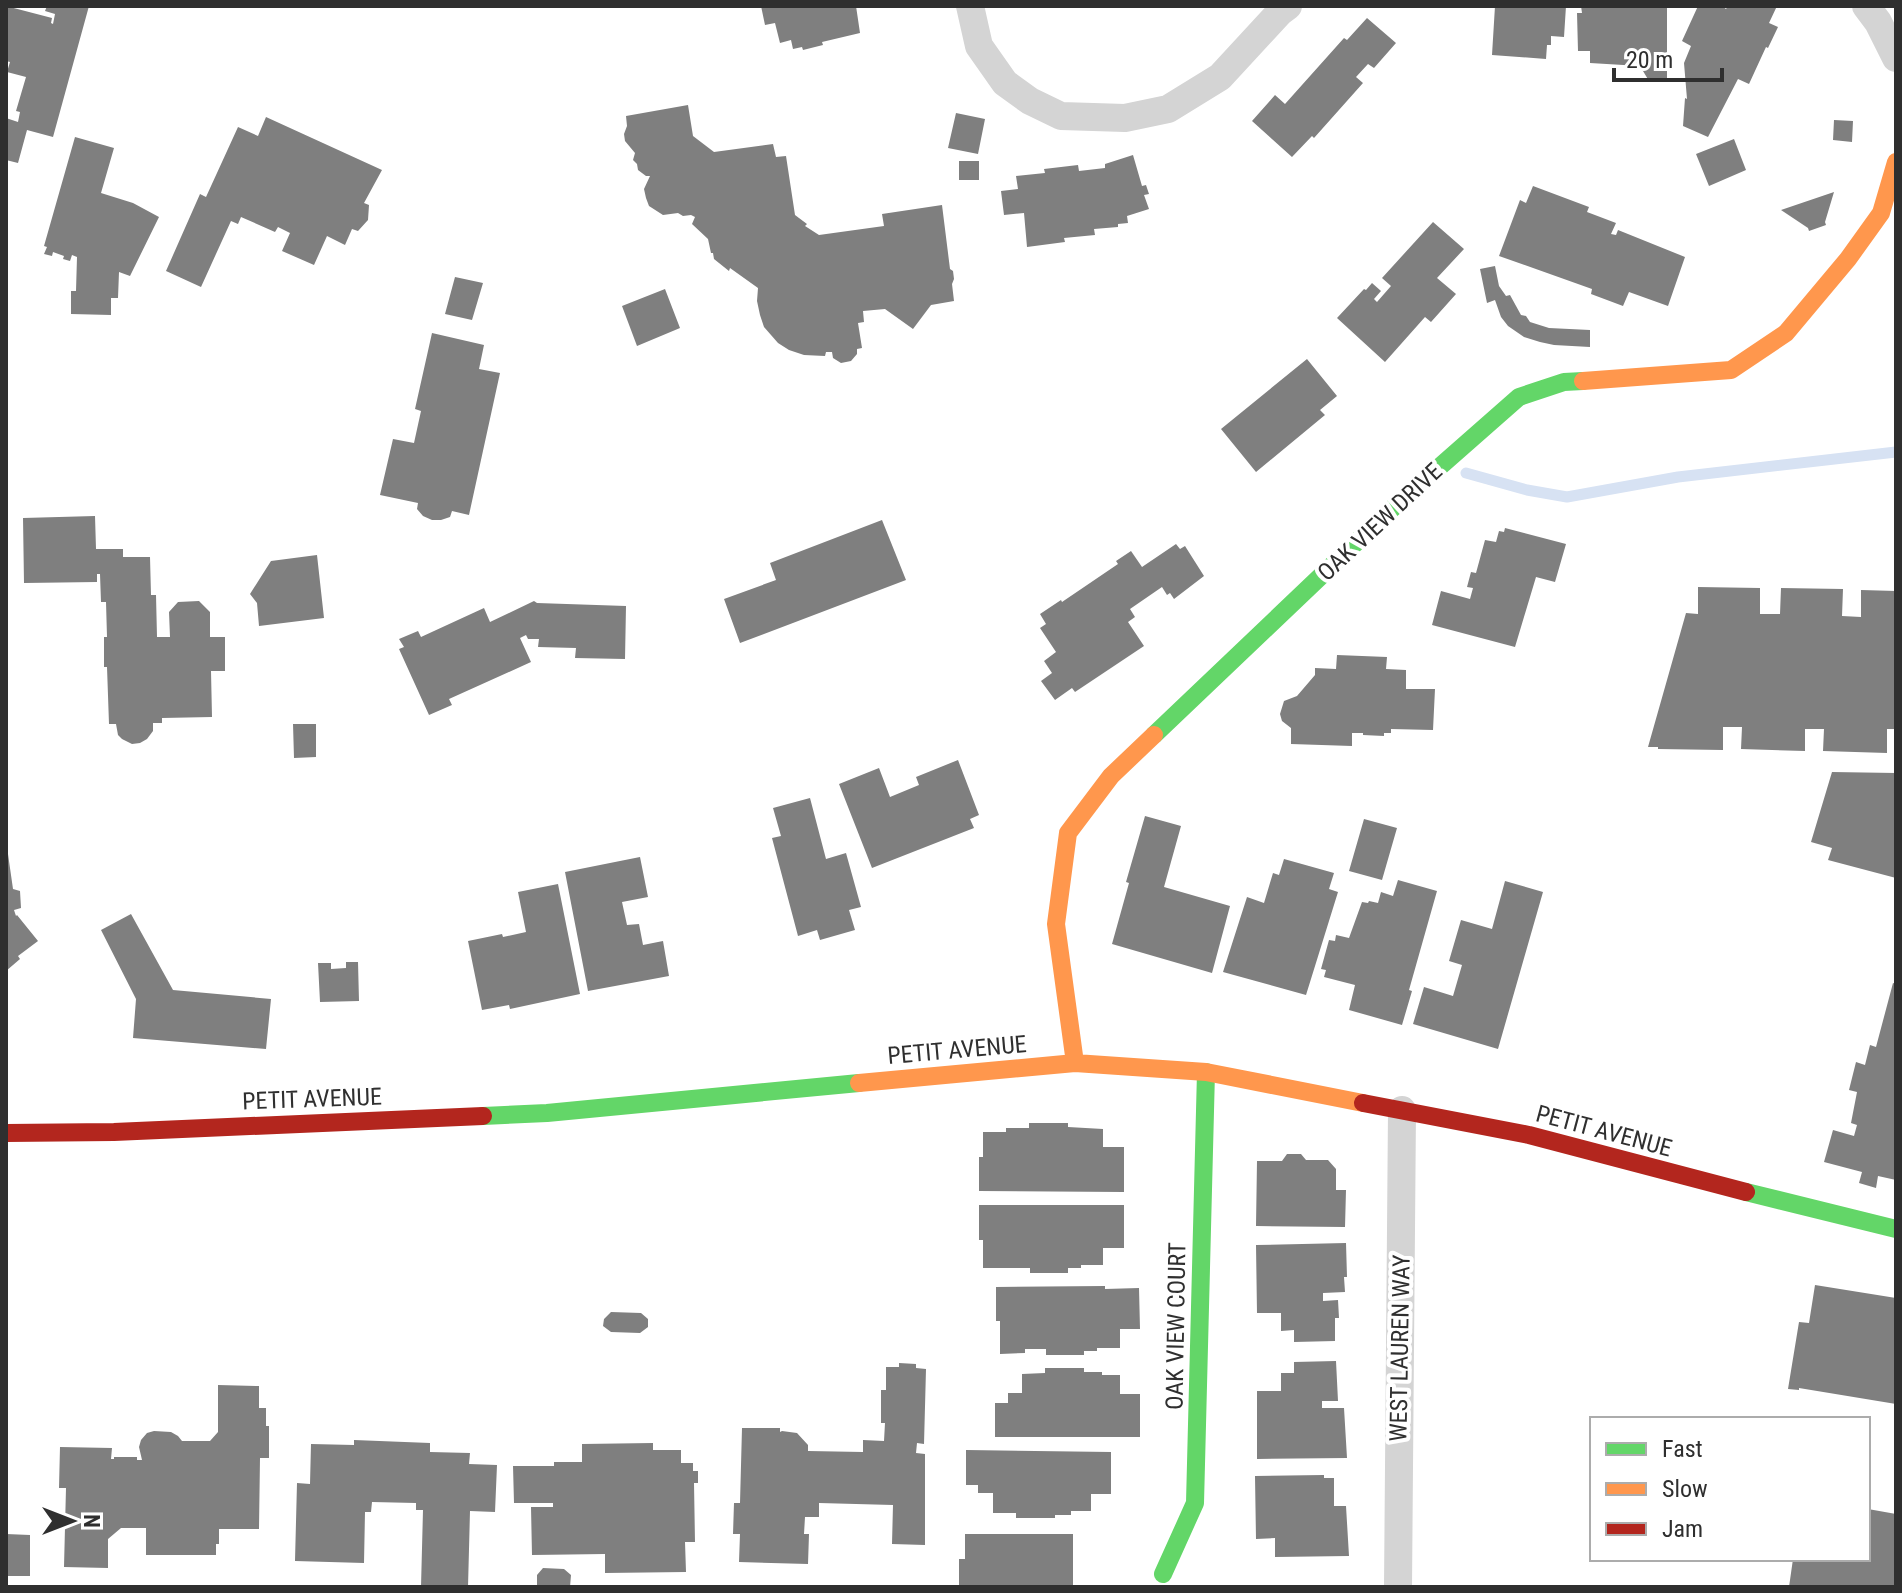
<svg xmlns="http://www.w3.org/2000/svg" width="1902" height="1593" viewBox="0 0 1902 1593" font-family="'Roboto Condensed',sans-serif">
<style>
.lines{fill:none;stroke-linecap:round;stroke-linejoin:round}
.stream{stroke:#d7e2f3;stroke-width:11}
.building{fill:#7f7f7f}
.street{stroke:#d4d4d4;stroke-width:28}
.fast{stroke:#63d668;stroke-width:18}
.slow{stroke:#ff974d;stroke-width:18}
.jam{stroke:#b3261e;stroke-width:18}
.labels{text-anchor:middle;stroke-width:8;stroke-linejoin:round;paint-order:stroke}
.street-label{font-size:24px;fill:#2f2f2f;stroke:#fff}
</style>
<rect width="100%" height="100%" fill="#fff"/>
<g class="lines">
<!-- stream -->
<path class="stream" d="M1466,473L1527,490L1567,497L1678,477L1896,452"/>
</g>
<!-- building -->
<path class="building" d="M6,6L52,18L51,23L53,24L55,14L45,11L47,6H89L53,137L27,130L18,163L6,160V118L18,122L20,112L16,111L26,77L7,72L10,62L6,61Z
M761,6H856L860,33L822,42L823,45L803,50L802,47L793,49L791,40L780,43L775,23L765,25Z
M1495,6H1566L1564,37L1551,36V45H1547L1546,59L1492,55Z
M1581,6H1667V81H1649L1640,66L1590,63V51H1578L1577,13H1582Z
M1698,6H1722L1726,9L1728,6H1777L1769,23L1778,27L1768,48L1766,47L1749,84L1738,79L1708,137L1683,126L1685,98L1687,99L1684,63L1691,46L1682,41Z
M1367,18L1396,43L1374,68L1368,64L1356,77L1363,83L1314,138L1312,136L1292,157L1252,121L1275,95L1285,104L1344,38L1347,40Z
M688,105L693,136L714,152L773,144L776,157L786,156L795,215L807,224L805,226L819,235L884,226L882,214L942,205L950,269L953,271L954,279L952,284L954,301L931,305L913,329L885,309L863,311L864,322L858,323L862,348L857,349V354L851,361L841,363L833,358L832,352H826L825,356L804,355L789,350L778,343L764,327L760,315L757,301L758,288L730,268L729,271L714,259L713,253H711L708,239L692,224L695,217L691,215L683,216L678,213L663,215L649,206L646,198L644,189L650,176H646L638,170L637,164L633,160L635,153L625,141L624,134L627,126L626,116Z
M956,113L985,119L978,154L948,148Z
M266,117L382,170L364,203L369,205L368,220L358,231L352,229L345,245L327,236L314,265L282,251L290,233L278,227L275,232L241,217L238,224L231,221L201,287L166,271L200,194L206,197L238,127L258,136Z
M1834,120L1853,121L1852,142L1833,140Z
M75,137L114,148L101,193L133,203L159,217L130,276L119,272L118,298H111V315L71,314V291H76L77,257L72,255L70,261L63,259L64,256L53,252L52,256L44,254L47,247L44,246Z
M1734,139L1746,170L1709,186L1696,154Z
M1133,155L1142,186L1146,185L1149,194L1144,195L1149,209L1127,216L1128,223L1118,224V227L1094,229L1095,235L1064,238L1065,242L1027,247L1024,213L1004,215L1001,191L1018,189L1016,176L1045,173L1044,169L1078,165L1079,171L1105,168V164Z
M959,161H979V180H959Z
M1533,186L1589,207L1587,212L1616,223L1611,234L1616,235L1618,230L1685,257L1668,306L1629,292L1623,306L1591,294L1592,289L1499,256L1520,200L1526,203Z
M1834,192L1825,222L1826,225L1809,231L1808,228L1781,210Z
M1433,222L1464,249L1437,278L1456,294L1431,322L1425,317L1385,362L1337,318L1364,289L1366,290L1372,283L1381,291L1374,299L1377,302L1391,286L1382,278Z
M1495,266L1499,286L1506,296L1510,295L1521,315L1526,316L1530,322L1549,328L1590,330V347L1554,345L1540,342L1524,337L1508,326L1501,317L1495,300L1487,303L1480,269Z
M455,277L483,283L472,320L445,314Z
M665,289L680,328L637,346L622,306Z
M432,333L484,345L479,369L500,373L469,515L452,511L450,517L441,520H432L423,516L417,509L418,503L380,495L393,439L414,443L421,411L415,409Z
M1307,359L1337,396L1320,410L1325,415L1256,472L1221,429Z
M95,516L96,549H123V557H150L151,595H156L157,637H170L169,612L178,602L199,601L210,612V637H225V671H211L212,717L162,718V723H153V731L147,739L140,743L132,744L122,739L118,735L116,724H109L107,667H104V637H107L106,602H101L100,574H97V582L24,583L23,518Z
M882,520L906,580L740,643L724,599L776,580L770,563Z
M1505,528L1566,544L1555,582L1536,577L1515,647L1432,625L1441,591L1470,599L1473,588L1467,587L1471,572L1476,573L1485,540L1496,542L1499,531L1504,532Z
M1176,544L1180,549L1185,546L1204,576L1174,599L1170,593L1167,595L1162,587L1130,609L1135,617L1128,622L1144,646L1075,692L1072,688L1055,700L1041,681L1052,673L1044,661L1056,652L1040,628L1046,624L1040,614L1061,600L1062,602L1118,564L1116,561L1131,551L1142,567Z
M317,555L324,618L259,626L257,603L250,594L271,561Z
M1698,587L1760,588V614H1780L1781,588L1843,589L1842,616L1861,617V590L1896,591V729H1887V753L1823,751L1824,729H1805V751L1741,749L1742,727H1723V750L1658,749V747H1648L1686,613L1698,614Z
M534,601L537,603L626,606L625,659L575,658L576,648L538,647L539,639H528L526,635L520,638L531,662L449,699L452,705L429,715L399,649L404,647L399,639L418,631L421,637L484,608L490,622Z
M1337,655L1387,657L1386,669L1406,670V689H1435L1433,730L1391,729V733H1384V736L1363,735V733H1352V746L1291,744V728L1282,721L1280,714L1284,701L1297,696L1315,675V668L1336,669Z
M293,724H316V757L294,758Z
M958,760L979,815L970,819L974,828L872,868L839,784L879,768L890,797L919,785L916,777Z
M1832,772L1896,773V878L1828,860L1832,848L1811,842Z
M810,798L826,859L846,853L861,907L849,910L855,930L820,940L817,930L798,936L772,838L781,836L773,808Z
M1145,816L1181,826L1164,887L1230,906L1212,973L1112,944L1129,883L1126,882Z
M1364,819L1397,828L1382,880L1349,871Z
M8,854L13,889L20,891L21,908L14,910L16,916L17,915L38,941L18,956L20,959L6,971V855Z
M640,857L648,897L622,902L627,925L639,924L643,945L663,941L669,976L588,991L565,872Z
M1284,859L1334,873L1329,889L1338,892L1306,995L1223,972L1247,897L1264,903L1273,873L1279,875Z
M1398,880L1437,891L1409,990L1412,991L1402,1025L1349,1010L1355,985L1324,977L1326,970L1321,969L1329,940L1335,941L1336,935L1349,938L1362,902L1368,903L1369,901L1378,903L1381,892L1393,896Z
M1505,881L1543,892L1498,1049L1413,1024L1424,987L1453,996L1462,965L1449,961L1461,920L1492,929Z
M558,884L580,994L510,1009L509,1005L482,1010L468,941L502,934L503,937L526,932L518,892Z
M131,914L173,990L271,999L266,1049L133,1038L136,999L101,930Z
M346,962H358L359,1001L320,1002L318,963H331V969L346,968Z
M1893,983L1896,984V1180L1878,1176L1876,1188L1859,1183L1862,1172L1824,1162L1833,1130L1854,1136L1857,1125L1851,1123L1857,1092L1849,1090L1856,1062L1865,1065L1870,1045L1876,1047Z
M1029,1123H1068V1127L1103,1129V1147H1124V1192L979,1191V1157H983V1132H1006V1128H1029Z
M1287,1154H1301L1306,1160H1328L1336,1169V1190H1346L1345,1227L1256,1226L1257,1161H1282Z
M979,1205H1124V1248H1103V1265H1081V1268H1068V1273H1030V1268H983V1240H979Z
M1346,1243L1347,1277H1344L1345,1292L1323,1293V1301L1338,1300L1339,1318H1335V1341L1294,1342V1330L1281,1331V1313H1257L1256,1245Z
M1815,1285L1896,1298V1404L1799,1388V1390L1788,1389L1799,1322L1809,1323Z
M1105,1286V1289L1139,1288L1140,1329H1120V1348H1097V1351H1084V1355H1046V1349H1025V1353L1000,1354V1321H996V1287Z
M611,1312L641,1313L648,1319V1327L640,1333L611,1332L603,1326L604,1319Z
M1336,1361L1338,1401H1322V1408H1344L1347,1458L1257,1459V1391H1281V1373H1294V1362Z
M899,1363L916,1364V1368L926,1369L924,1444L917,1443L916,1453L925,1454V1545L892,1544L893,1505L819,1503V1517H805L804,1534H809L808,1564L739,1562L740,1534H733L734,1503H740L742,1428H780V1432L782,1431L797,1433L808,1445V1451L863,1452V1440L884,1441L885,1423H881V1390H886V1367H899Z
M1045,1368H1084V1372H1102V1375H1120V1394H1140V1437H995V1403H1008V1393H1022V1374L1045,1373Z
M218,1385L259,1386V1408H266V1426H269V1458H260L259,1529H219V1544H216V1555H146V1528H121L108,1539V1568L64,1567L66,1488H59L60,1447L112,1448L111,1459H114V1457H137V1460H142L139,1447L141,1440L147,1433L154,1431L171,1432L178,1436L182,1441H210L218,1432Z
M354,1440L430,1443V1452L470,1453L469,1464L497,1465L495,1512L470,1511L468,1587H421L423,1510H416V1503L372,1502L371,1512H365L364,1563L295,1561L297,1483L310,1484L311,1444L354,1445Z
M653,1443V1450H681V1463H693V1471H698V1483H694L695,1542H685L686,1572L605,1573V1554L532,1555L531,1507H553V1503H514L513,1466H554V1462H582V1444Z
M966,1450L1111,1452V1494H1091V1511H1071V1515H1055V1518H1016V1513H993V1493H978V1485H966Z
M1324,1475V1478H1334V1506H1346L1349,1556L1275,1557V1538L1256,1539L1255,1476Z
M1868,1509L1896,1514V1587H1789L1793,1559H1868Z
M6,1534L30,1535V1576H6Z
M965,1534H1073V1587H959V1559H965Z
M543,1568L564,1569L571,1575L570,1587H537V1575Z"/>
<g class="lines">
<!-- street -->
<path class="street" d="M970,6L979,46L1005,83L1030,101L1061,116L1125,118L1168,109L1220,77L1280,12L1288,6
M1866,6L1878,22L1896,58
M1398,1587L1402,1110"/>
<!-- fast -->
<path class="fast" d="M1154,735L1386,514L1519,397L1564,382L1583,381
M483,1116L547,1113L859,1083
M1746,1192L1896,1229
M1163,1574L1195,1503L1206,1072"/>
<!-- slow -->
<path class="slow" d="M1583,381L1731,370L1786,333L1848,259L1881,213L1896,162
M1075,1063L1056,924L1068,833L1111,776L1154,735
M859,1083L1075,1063L1206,1072L1363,1103"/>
<!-- jam -->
<path class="jam" d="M1363,1103L1529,1135L1746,1192
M6,1133L114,1132L483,1116"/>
</g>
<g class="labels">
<!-- street labels -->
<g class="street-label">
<text transform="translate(1380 522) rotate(-43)" y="8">OAK VIEW DRIVE</text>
<text transform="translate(957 1050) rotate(-5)" y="8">PETIT AVENUE</text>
<text transform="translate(312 1099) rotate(-2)" y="8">PETIT AVENUE</text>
<text transform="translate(1604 1131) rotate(15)" y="8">PETIT AVENUE</text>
<text transform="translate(1176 1326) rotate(-89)" y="8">OAK VIEW COURT</text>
<text transform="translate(1400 1348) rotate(-89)" y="8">WEST LAUREN WAY</text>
</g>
</g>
<!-- border -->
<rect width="1902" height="1593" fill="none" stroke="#2f2f2f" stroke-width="16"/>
<!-- legend -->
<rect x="1590" y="1417" width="280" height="144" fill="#ffffff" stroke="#acacac" stroke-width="2"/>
<rect x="1606" y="1443" width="40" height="12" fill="#63d668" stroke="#acacac" stroke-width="2"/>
<text x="1662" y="1457" font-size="24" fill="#2f2f2f">Fast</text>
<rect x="1606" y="1483" width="40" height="12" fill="#ff974d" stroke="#acacac" stroke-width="2"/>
<text x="1662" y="1497" font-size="24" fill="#2f2f2f">Slow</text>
<rect x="1606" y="1523" width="40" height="12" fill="#b3261e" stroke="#acacac" stroke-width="2"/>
<text x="1662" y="1537" font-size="24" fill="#2f2f2f">Jam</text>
<!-- north arrow -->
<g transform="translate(72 1521) rotate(90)" stroke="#ffffff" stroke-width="6" paint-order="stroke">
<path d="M0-6L14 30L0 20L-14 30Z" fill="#2f2f2f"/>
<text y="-12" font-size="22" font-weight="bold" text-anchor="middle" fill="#2f2f2f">N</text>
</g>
<!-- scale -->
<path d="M1614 68v12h108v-12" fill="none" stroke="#2f2f2f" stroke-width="4"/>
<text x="1626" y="68" font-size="24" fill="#2f2f2f" stroke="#ffffff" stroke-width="6" paint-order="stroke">20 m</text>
</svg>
